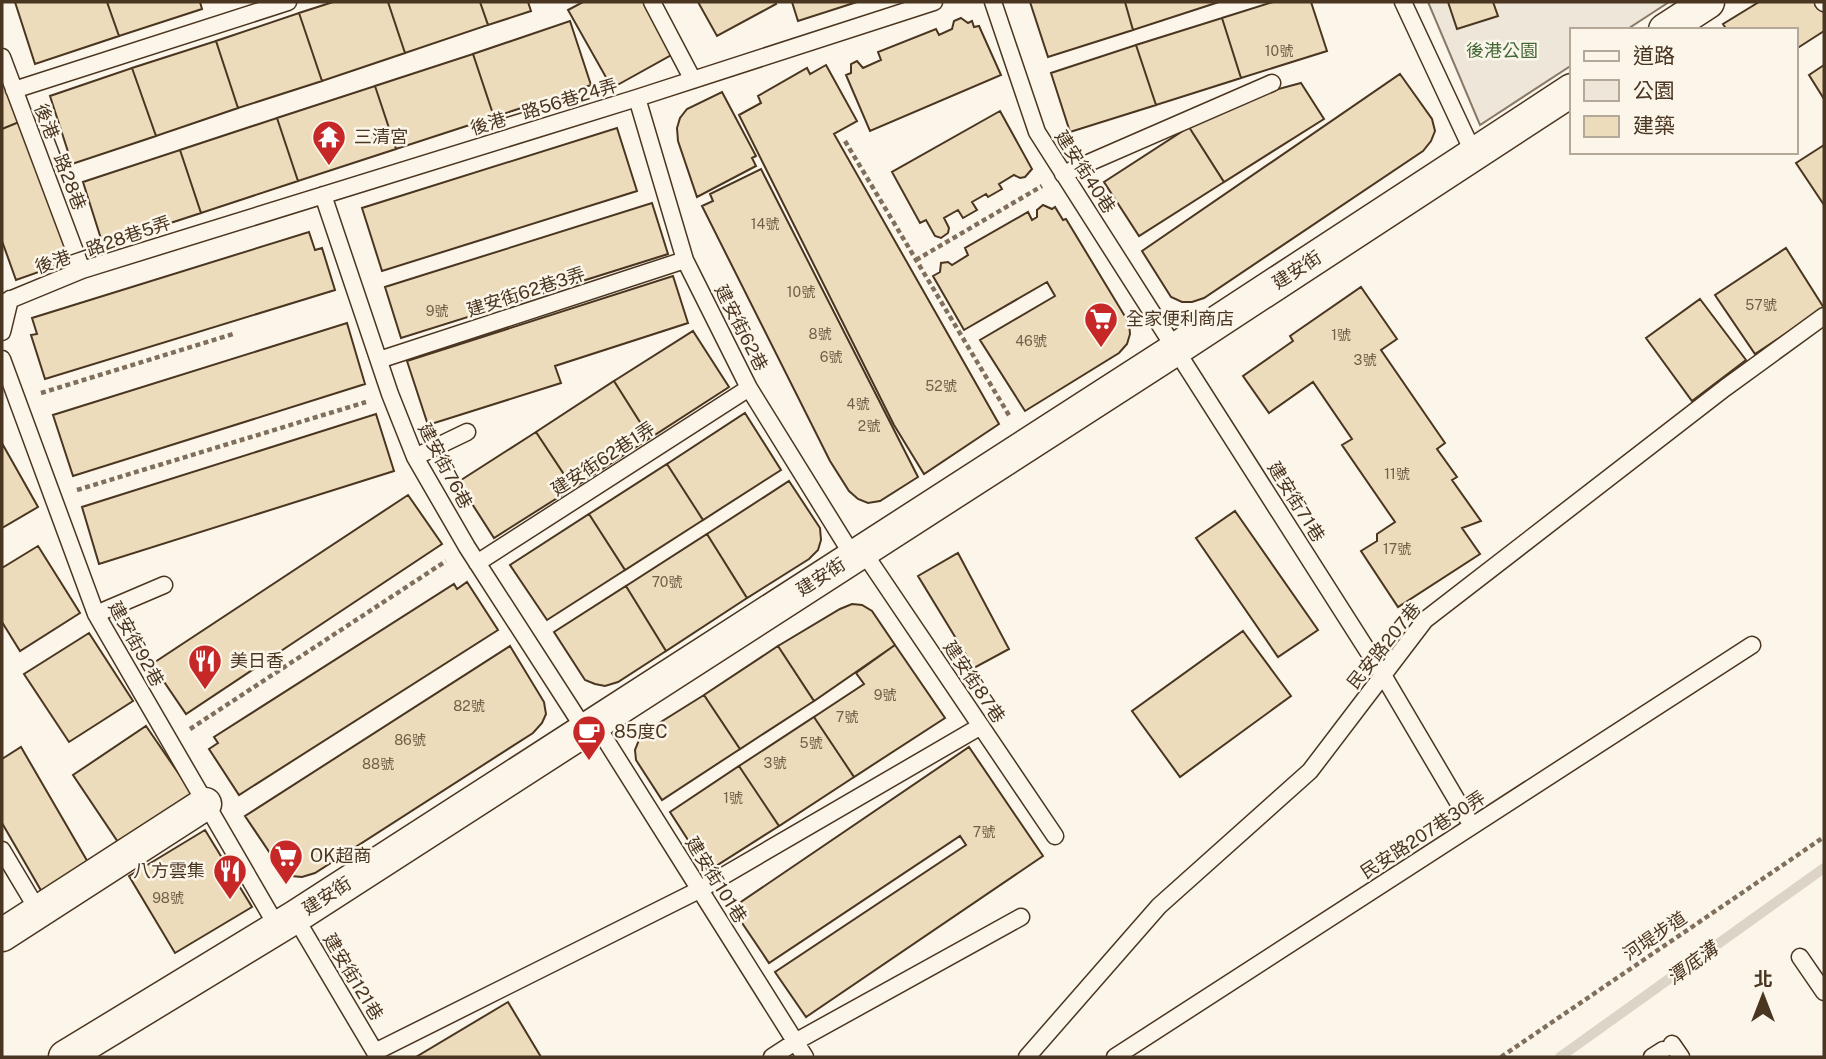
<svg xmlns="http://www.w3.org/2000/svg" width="1826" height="1059" viewBox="0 0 1826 1059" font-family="'Public Sans','Noto Sans TC',sans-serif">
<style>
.green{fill:#ede6d9;stroke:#887966;stroke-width:2}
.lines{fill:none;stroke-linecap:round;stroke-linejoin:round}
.stream{stroke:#dcd4c6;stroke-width:10}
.building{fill:#ecdcbc;stroke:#4a3520;stroke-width:2}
.service-casing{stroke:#4a3520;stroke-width:19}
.minor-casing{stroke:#4a3520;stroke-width:35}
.path{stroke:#7f6f5c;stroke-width:4.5;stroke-dasharray:5 3.5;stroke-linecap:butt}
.service{stroke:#fbf6e9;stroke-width:16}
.minor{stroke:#fbf6e9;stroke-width:32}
.labels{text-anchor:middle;stroke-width:5;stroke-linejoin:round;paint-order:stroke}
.number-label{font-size:14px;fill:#725f47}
.park-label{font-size:18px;fill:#436837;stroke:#fbf6e9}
.street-label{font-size:18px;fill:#4a3520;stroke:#fbf6e9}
.poi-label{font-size:18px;fill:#4a3520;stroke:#fbf6e9;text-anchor:start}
.water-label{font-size:19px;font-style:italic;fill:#4a3520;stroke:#fbf6e9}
</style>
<rect width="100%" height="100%" fill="#fbf6e9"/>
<!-- green -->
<path class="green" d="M1428,2H1669L1626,30H1572V65L1480,125Z"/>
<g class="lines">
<!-- stream -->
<path class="stream" d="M1560,1057L1824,868"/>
</g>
<!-- building -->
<path class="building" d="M15,2H107L119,36L35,64Z
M107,2H200L202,9L119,36Z
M333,2H388L405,53L322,81L299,13Z
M388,2H480L488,25L405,53Z
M480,2H528L531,11L488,25Z
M583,2H656L682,49L612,88L568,10Z
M698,2H775L776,4L717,36Z
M792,2H857L798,21Z
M1030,2H1125L1133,30L1048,57Z
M1125,2H1219L1133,30Z
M1273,2H1311L1327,51L1241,78L1222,18Z
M1448,2H1493L1498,16L1457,29Z
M1759,2H1817L1824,13V31L1796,49V30H1727L1723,24Z
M299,13L322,81L238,108L216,41Z
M961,18L968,23L972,21L974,27L979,26L1001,75L870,131L846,75L851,73V64L857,61L863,68L881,60L878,52L936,29L939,35L952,29L954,21Z
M1222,18L1241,78L1156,105L1136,45Z
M570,21L591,85L494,117L473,54Z
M216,41L238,108L156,136L132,68Z
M1136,45L1156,105L1070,132L1051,73Z
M473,54L494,117L396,149L375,86Z
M826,65L857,121L834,134L999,424L924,474L894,425L739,115L761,103L758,96L807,68L810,74Z
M1824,65V99L1809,75Z
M132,68L156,136L72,164L50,96Z
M1400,74L1432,119L1435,131L1431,141L1423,151L1204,298L1192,302H1182L1171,297L1142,251Z
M2,76L19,122L2,129Z
M1301,83L1324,119L1224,182L1189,127L1229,102Z
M375,86L396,149L298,181L277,118Z
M722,92L756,156L752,158L756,166L697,197L678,141L677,128L680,118L687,109Z
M1000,111L1032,169L1025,177L1020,178L1014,175L999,184L1002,189L988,197L986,194L972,202L977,210L963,218L958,210L944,218L949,228L948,233L941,238L935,236L926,220L920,223L892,172Z
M277,118L298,181L201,213L180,150Z
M19,122L70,261L16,280L2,241V129Z
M1189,127L1224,182L1139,236L1104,182Z
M617,128L637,191L382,271L362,208Z
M1824,145V205L1796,163Z
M180,150L201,213L103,245L83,182Z
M761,169L918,477L880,501L868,503L858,499L849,491L830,461L702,206L713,201L710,194Z
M652,203L668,254L401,338L385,287Z
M1043,205L1052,209L1055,207L1063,220L1066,219L1129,323L1130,334L1127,344L1119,353L1025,411L980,340L1055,296L1047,282L964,330L933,276L940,272L941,263L948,262L952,265L968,255L965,248L1028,212L1032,220L1037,217V210Z
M309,232L315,250L322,248L335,290L45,379L31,335L37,334L32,318Z
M1786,248L1824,308L1755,354L1715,295Z
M673,276L688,323L555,366L561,383L428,425L407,361Z
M1361,287L1397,339L1381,350L1445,443L1437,449L1457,477L1452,480L1481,521L1462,528L1480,554L1398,607L1361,551L1377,541V534L1395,522L1342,445L1352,439L1313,382L1269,413L1243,376L1293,341L1290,336Z
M1700,299L1746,360L1692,401L1646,338Z
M347,323L365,384L73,476L53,415Z
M693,331L729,387L650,438L614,381Z
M614,381L650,438L573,488L536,432Z
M745,413L781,470L703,520L667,464Z
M376,414L394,471L99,564L82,507Z
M536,432L573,488L494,538L458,482Z
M3,445L38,507L2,528V446Z
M667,464L703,520L625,570L589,514Z
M789,481L820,528L821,540L818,550L809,559L747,598L707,534Z
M408,495L442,544L186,714L152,664Z
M1235,511L1318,630L1278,657L1196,538Z
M589,514L625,570L547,620L510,565Z
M707,534L747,598L666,651L626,586Z
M38,546L80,613L20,651L2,622V568Z
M958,553L1009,649L974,668L918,576Z
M467,582L498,630L239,795L209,749L218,743L214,737L454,584L457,589Z
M626,586L666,651L618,682L605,686L595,684L585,680L554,632Z
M852,604L862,605L872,611L895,645L814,701L778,646L840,609Z
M1243,631L1291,696L1180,777L1132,711Z
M89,633L133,701L69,742L24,674Z
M895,645L945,718L854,777L814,717L864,684L856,673Z
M510,646L544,702L546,714L542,723L533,733L315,873L302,877L291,876L282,871L245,816Z
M778,646L814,701L740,749L704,695Z
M704,695L740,749L662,800L636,760L635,750L639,740L648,730Z
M814,717L854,777L779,826L739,766Z
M146,726L192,793L118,842L73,775Z
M21,747L93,871L46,899L2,823V759Z
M969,747L1043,856L806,1017L775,972L966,845L960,836L769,963L732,908Z
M739,766L779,826L708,871L670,812Z
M205,830L252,907L175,953L129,876Z
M508,1002L541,1057H416Z"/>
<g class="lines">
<!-- service casing -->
<g class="service-casing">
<path id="service" d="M652,2L693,80
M993,2L1037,132L1383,675L1472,826
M1403,2L1474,154
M1823,2L1824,3
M2,57L82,270
M14,90L288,2
M637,98L685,260L749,388L853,556
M1063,174L1272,83
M323,195L390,394L415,457L467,547L585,730
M2,303L82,270L637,98L934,2
M2,332L10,299
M2,359L96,614L278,928
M379,360L685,260
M415,457L467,432
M862,550L1055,836
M477,563L749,388
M96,614L164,585
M595,723L805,1057
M2,850L39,912
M295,917L378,1057
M1800,957L1824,992
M1672,1044L1681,1057
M375,1052L699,890L981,726
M772,1057L795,1042L1021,917
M1027,1057L1159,906L1310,771L1425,620L1725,388L1824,316
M1115,1057L1752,645
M1652,1057L1663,1050"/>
</g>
<!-- minor casing -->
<g class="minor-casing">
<path id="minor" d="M1665,30L1708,2
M2,935L205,804
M65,1057L295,917L1176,349L1572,90"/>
</g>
<!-- path -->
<path class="path" d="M845,141L1010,417
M916,260L1042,186
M41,393L233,334
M77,490L366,402
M190,729L446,561
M1501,1057L1824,837"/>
<!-- service -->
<use href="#service" class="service"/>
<!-- minor -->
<use href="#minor" class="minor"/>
</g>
<!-- icons -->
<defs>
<g id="temple-pin" transform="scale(1.75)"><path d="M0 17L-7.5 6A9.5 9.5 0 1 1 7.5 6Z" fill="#c62828" stroke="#fbf6e9"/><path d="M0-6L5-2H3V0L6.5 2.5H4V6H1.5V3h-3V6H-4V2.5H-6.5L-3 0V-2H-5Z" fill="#fff"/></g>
<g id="supermarket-pin" transform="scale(1.75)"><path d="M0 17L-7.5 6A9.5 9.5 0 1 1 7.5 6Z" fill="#c62828" stroke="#fbf6e9"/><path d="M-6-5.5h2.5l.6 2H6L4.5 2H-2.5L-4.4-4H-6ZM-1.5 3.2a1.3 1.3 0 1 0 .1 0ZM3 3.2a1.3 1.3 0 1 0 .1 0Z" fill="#fff"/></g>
<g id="restaurant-pin" transform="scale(1.75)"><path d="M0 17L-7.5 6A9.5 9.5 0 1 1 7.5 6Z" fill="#c62828" stroke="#fbf6e9"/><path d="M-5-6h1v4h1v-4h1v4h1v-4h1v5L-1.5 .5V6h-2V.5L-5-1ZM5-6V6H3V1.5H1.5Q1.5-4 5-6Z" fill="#fff"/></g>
<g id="cafe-pin" transform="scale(1.75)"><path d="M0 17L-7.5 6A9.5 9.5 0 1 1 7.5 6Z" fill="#c62828" stroke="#fbf6e9"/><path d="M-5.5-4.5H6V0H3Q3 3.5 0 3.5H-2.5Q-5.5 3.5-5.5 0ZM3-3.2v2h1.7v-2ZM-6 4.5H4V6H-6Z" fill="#fff"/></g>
</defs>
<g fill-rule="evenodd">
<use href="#temple-pin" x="329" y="137"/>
<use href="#supermarket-pin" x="1101" y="319"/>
<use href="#restaurant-pin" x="205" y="661"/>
<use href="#cafe-pin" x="589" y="732"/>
<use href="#supermarket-pin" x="286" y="856"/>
<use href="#restaurant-pin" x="230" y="871"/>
</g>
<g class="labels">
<!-- number labels -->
<g class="number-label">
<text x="1279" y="56">10號</text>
<text x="765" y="229">14號</text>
<text x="801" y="297">10號</text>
<text x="1761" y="310">57號</text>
<text x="437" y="316">9號</text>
<text x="820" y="339">8號</text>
<text x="1341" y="340">1號</text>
<text x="1031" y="346">46號</text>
<text x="831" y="362">6號</text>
<text x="1365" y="365">3號</text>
<text x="941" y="391">52號</text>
<text x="858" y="409">4號</text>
<text x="869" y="431">2號</text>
<text x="1397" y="479">11號</text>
<text x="1397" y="554">17號</text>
<text x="667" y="587">70號</text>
<text x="885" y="700">9號</text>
<text x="469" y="711">82號</text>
<text x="847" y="722">7號</text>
<text x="410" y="745">86號</text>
<text x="811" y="748">5號</text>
<text x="775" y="768">3號</text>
<text x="378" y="769">88號</text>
<text x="733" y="803">1號</text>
<text x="984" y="837">7號</text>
<text x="168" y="903">98號</text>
</g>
<!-- park labels -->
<g class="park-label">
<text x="1502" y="57">後港公園</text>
</g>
<!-- street labels -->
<g class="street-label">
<text transform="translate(544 107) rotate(-17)" y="6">後港一路56巷24弄</text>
<text transform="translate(60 157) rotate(69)" y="6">後港一路28巷</text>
<text transform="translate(1085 172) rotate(57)" y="6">建安街40巷</text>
<text transform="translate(103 245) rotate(-19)" y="6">後港一路28巷5弄</text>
<text transform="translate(1297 270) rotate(-33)" y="6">建安街</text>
<text transform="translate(526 292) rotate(-18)" y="6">建安街62巷3弄</text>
<text transform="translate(741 328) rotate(63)" y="6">建安街62巷</text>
<text transform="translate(603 459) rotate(-33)" y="6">建安街62巷1弄</text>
<text transform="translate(445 466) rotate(62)" y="6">建安街76巷</text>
<text transform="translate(1296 502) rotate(58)" y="6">建安街71巷</text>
<text transform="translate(821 577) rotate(-33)" y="6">建安街</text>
<text transform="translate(136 644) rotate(61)" y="6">建安街92巷</text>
<text transform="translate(1384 646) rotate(-51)" y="6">民安路207巷</text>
<text transform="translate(974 682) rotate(56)" y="6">建安街87巷</text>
<text transform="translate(1423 835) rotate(-33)" y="6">民安路207巷30弄</text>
<text transform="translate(716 880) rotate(58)" y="6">建安街101巷</text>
<text transform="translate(327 896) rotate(-33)" y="6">建安街</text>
<text transform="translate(1655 936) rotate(-34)" y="6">河堤步道</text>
<text transform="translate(353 977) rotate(59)" y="6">建安街121巷</text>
</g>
<!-- poi labels -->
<g class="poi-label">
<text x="354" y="143">三清宮</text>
<text x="1126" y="325">全家便利商店</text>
<text x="230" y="667">美日香</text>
<text x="614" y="738">85度C</text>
<text x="310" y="862">OK超商</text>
<text x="205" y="877" text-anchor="end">八方雲集</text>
</g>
<!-- water labels -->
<g class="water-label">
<text transform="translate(1692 963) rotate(-36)" y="7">潭底溝</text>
</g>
</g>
<!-- border -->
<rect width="1826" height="1059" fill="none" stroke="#4a3520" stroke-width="7"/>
<!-- legend -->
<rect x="1570" y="28" width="228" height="126" fill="#fbf6e9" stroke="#b4a999" stroke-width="2"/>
<rect x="1584" y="51" width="35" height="10" fill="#fbf6e9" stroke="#b4a999" stroke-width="2"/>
<text x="1633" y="63" font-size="21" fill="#4a3520">道路</text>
<rect x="1584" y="80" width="35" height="21" fill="#ede6d9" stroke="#b4a999" stroke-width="2"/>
<text x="1633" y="98" font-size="21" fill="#4a3520">公園</text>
<rect x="1584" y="116" width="35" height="21" fill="#ecdcbc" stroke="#b4a999" stroke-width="2"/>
<text x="1633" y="133" font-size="21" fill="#4a3520">建築</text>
<!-- north arrow -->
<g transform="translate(1763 996)" stroke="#fbf6e9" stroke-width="5" paint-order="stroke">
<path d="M0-5L12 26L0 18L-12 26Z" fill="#4a3520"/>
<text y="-10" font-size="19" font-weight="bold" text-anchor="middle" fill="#4a3520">北</text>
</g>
</svg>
